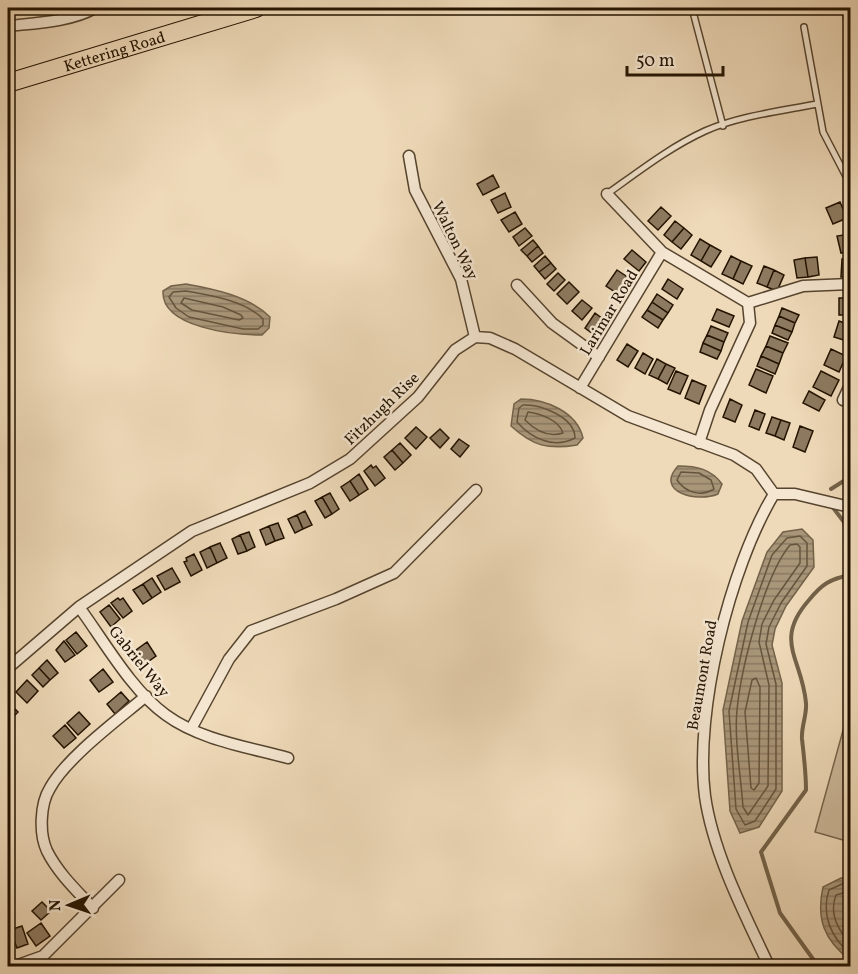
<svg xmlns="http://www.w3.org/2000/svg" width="858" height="974" viewBox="0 0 858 974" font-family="Vollkorn,serif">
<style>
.park{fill:#cbb799;stroke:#77654c;stroke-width:1.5}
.water{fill:url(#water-rules);stroke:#736249;stroke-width:1.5}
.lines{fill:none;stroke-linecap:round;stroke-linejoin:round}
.shore{stroke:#66543c;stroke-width:1.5}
.stream{stroke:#736249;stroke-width:4}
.building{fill:#8d7a60;stroke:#231300;stroke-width:1.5}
.service-casing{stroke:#56442e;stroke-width:8}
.minor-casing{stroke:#56442e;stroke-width:13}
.trunk-casing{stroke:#231300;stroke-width:20}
.service{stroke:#f4e6d1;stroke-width:5}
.minor{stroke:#f4e6d1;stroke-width:10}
.trunk{stroke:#eed9b8;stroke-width:18}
.labels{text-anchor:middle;stroke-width:5;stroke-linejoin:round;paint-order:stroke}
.street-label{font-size:16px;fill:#231300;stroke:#f4e6d1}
</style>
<defs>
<pattern id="water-rules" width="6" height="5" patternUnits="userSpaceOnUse" patternTransform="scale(1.5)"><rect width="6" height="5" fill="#a99679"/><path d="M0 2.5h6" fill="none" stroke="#897961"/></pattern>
</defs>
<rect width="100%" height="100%" fill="#eed9b8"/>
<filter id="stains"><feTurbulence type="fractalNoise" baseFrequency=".00333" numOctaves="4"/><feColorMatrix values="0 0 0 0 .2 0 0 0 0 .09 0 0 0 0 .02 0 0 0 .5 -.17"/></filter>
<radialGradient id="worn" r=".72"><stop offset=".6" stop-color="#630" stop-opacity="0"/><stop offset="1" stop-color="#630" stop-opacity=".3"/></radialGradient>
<!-- park -->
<path class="park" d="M850,705V842L815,832Z"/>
<!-- water -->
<path class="water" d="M842,8H850V71Z
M186,284C214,289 249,296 270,317L269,328L262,335C235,335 161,328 163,291L171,286Z
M521,399C546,399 577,412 583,438L577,445C548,450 533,446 511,426L514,404Z
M678,466C697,466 711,469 722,484L718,494C697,503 654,492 678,466Z
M802,529L813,540L814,567L786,606L775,629L772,645L782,683V791L759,827L740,833L730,811L723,710L742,621L767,552L783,532Z
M841,878H850V960C824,940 816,919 823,887Z"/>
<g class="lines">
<!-- shore -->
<path class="shore" d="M186,291C210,295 246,301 263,319V325L258,329H243L189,317L176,308L169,297L173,292Z
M184,298L223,307L241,315L243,318L239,320L192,310L181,303Z
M523,405C540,404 575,417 575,438C554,449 532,439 517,422L519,408Z
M528,412C541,414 559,420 563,433C548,438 535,430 525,420Z
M681,472L699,473L711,480L714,489C701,497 686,493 677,480Z
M800,536L807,543V566L781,603L769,627L766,644L776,684V789L755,821L745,825L736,809L729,711L748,622L772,555L787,538Z
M797,544L800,547V563L774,600L762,624L759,642L769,685L768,786L748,815L743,807C741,777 734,739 737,710C741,669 764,576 790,545Z
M756,678L760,687L759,783L754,790L751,788L745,712L752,680Z
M850,883L842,884L829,890C821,914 831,938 850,953
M850,891L836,895C829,913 838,930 850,943"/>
<!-- stream -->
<path class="stream" d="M831,489L850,477
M831,505L844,522L850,547
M818,966L780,913L761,852L806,790C806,773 804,756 802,739C801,727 807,715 806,703C802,658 773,641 809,600C822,584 830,579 850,575"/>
</g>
<!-- building -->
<path class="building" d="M493,175L499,187L483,195L477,184Z
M505,193L511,207L498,213L491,200Z
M840,202L847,218L833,224L826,208Z
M661,207L671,216L658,230L648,221Z
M515,212L522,224L509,232L501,220Z
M675,221L684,228L672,242L664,235Z
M525,228L532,236L519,246L513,237Z
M684,228L692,235L681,249L672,242Z
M850,234V251L841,253L837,236Z
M700,239L710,245L701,261L691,255Z
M533,240L538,246L527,256L521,250Z
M710,245L721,251L711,267L701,261Z
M538,246L543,253L532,262L527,256Z
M632,250L646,262L639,271L624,259Z
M545,256L551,263L539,272L534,266Z
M731,256L741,261L733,279L722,274Z
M817,257L819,275L808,277L805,258Z
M805,258L808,277L797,278L794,260Z
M842,259L850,260V277H841Z
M741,261L752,266L743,284L733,279Z
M551,263L556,269L545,279L539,272Z
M764,266L774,270L767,287L757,283Z
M617,270L632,280L621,296L606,286Z
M774,270L784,275L777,291L767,287Z
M558,273L565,280L554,291L547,284Z
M668,279L683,289L677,299L662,289Z
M569,282L579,292L567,304L557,294Z
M657,294L673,305L668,313L652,302Z
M839,298H850V315H839Z
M582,300L592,308L582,320L572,311Z
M652,302L668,313L663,320L647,310Z
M782,308L799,315L795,323L779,316Z
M717,309L734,316L729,327L712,320Z
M647,310L663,320L658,328L642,317Z
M595,313L603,319L593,334L585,328Z
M779,316L795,323L792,332L775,325Z
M839,321L850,325V342L834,337Z
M775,325L792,332L788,340L772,333Z
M711,326L728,333L724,342L707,335Z
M707,335L724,342L721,351L703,343Z
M770,336L788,343L783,353L766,346Z
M703,343L721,351L717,359L700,352Z
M627,344L638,351L628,367L617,360Z
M766,346L783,353L779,364L761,356Z
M831,349L846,356L839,372L824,365Z
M643,353L653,359L645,374L635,368Z
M761,356L779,364L775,374L757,366Z
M657,359L666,364L658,379L649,375Z
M666,364L675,368L667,384L658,379Z
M756,369L773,376L766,393L749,385Z
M676,371L688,376L680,394L668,389Z
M821,371L839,380L831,396L813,387Z
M692,380L706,386L699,404L685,398Z
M809,391L825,400L819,411L803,403Z
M730,399L742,405L735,422L723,417Z
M755,410L765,414L759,430L749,426Z
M772,417L781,420L775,436L766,433Z
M781,420L790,423L784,440L775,436Z
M800,426L813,431L805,452L793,447Z
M416,427L427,437L416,449L405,438Z
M440,429L449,438L440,448L430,438Z
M459,439L469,446L460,457L451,449Z
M400,443L411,455L403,463L392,450Z
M392,450L403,463L395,470L384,457Z
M371,465L373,468L376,466L385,478L375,486L364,471Z
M359,474L368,489L359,495L350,481Z
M350,481L359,495L350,501L341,487Z
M330,493L339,509L332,514L322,497Z
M322,497L332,514L325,518L315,501Z
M305,511L312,525L303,529L297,515Z
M297,515L303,529L295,533L288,519Z
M278,523L284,538L275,541L269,526Z
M269,526L275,541L266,545L260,530Z
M249,532L255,547L247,551L240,535Z
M240,535L247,551L238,554L232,539Z
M220,543L227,558L217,563L210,547Z
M210,547L217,563L207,568L200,552Z
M194,554L202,570L191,576L184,562L187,561L186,558Z
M172,568L180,582L165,590L157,576Z
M152,578L161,592L152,598L143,584Z
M143,584L152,598L143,604L133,590Z
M118,598L120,600L123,598L132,611L123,618L111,603Z
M109,605L120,619L111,627L100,612Z
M76,632L87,646L77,654L66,640Z
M64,641L75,655L65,662L56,650Z
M147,642L156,656L142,666L132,653Z
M47,660L58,673L50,680L39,668Z
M39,668L50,680L43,687L32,675Z
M103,669L113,682L99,692L90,680Z
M27,680L38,691L27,703L16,692Z
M121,692L129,701L115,714L107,704Z
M8,702L18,712L9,721L8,719Z
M79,712L90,724L78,735L67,723Z
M65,725L76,738L64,748L53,736Z
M42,902L51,911L41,920L32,911Z
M41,923L50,936L36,946L27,933Z
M22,926L28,944L17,948L10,930Z"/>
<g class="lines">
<!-- service casing -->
<g class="service-casing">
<path id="service" d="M692,8L723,126
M804,27L823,132L850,184
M607,194C638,172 670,147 705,131C739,116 781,111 817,104"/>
</g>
<!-- minor casing -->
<g class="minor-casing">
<path id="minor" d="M8,26C35,23 70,22 95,8
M409,156L415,190L461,279L475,337
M607,194L662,252L748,303L750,323L710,410L699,443
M517,285L552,323L599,357
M748,303L803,286L850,284
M580,388L662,252
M843,400L850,385
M774,494H795L850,507
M79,607C104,641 132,691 166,715C200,740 248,747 288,758
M8,668L79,607L192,531L310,483L350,459L418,397L455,350L475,337L490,338L515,349L628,416L734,455L756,469L774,494
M191,729L229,659L251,631L336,599L394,573L476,490
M93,908C76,890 58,873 47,851C39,834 40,804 50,788C67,757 119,719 146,696
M15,966L43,956L119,880
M769,966C745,915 713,853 705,796C694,711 730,567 774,494"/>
</g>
<!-- trunk casing -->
<g class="trunk-casing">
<g id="trunk">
<path id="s1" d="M8,83L256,8"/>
</g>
</g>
<!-- service -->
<use href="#service" class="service"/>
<!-- minor -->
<use href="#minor" class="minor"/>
<!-- trunk -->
<use href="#trunk" class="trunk"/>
</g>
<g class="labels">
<!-- street labels -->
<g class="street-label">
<text dy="6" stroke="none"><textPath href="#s1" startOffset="111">Kettering Road</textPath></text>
<text transform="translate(456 240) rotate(64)" y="6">Walton Way</text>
<text transform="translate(608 312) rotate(-59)" y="6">Larimar Road</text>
<text transform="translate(381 408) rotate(-44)" y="6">Fitzhugh Rise</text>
<text transform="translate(140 661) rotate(51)" y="6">Gabriel Way</text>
<text transform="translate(701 675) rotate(-80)" y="6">Beaumont Road</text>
</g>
</g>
<!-- margin -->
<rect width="858" height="974" fill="none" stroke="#eed9b8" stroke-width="30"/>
<rect x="9" y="9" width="840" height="956" fill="none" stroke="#231300" stroke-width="3"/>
<rect x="15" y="15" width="828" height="944" fill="none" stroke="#231300" stroke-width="1.5"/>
<!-- north arrow -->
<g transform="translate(69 905) rotate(268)" stroke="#f4e6d1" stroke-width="4.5" paint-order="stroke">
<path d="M0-4.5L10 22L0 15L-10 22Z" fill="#231300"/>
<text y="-9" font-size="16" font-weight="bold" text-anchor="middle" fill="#231300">N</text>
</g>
<!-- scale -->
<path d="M627 66v9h96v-9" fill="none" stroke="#231300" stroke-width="3"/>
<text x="636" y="66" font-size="18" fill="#231300" stroke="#f4e6d1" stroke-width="4.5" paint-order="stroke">50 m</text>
<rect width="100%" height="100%" filter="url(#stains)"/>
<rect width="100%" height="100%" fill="url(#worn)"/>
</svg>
